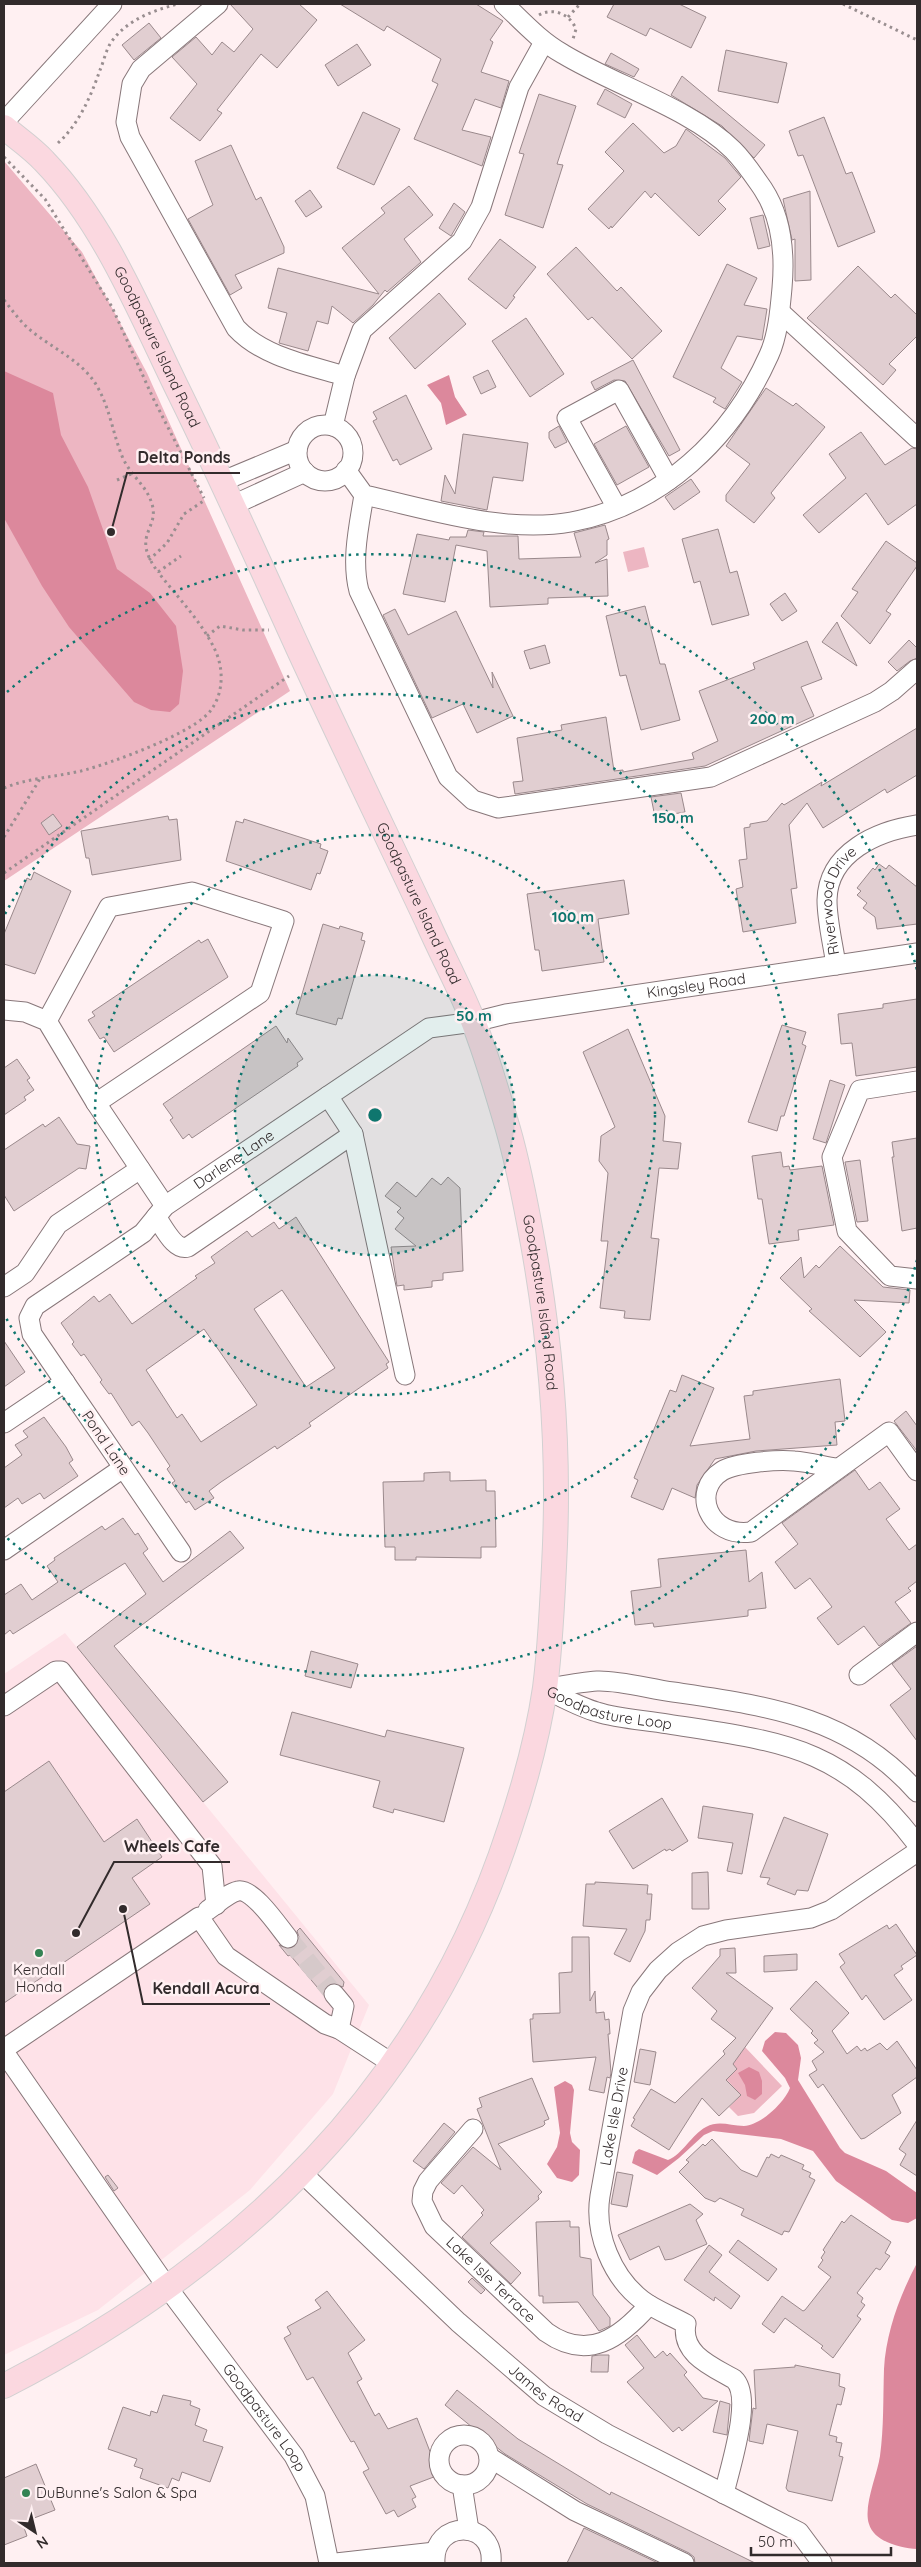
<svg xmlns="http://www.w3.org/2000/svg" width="921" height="2567" viewBox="0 0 921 2567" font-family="Quicksand,sans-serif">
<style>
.built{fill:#fee2e8}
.green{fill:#edb6c2}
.water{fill:#dc889c}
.building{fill:#e1ced1;stroke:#9a898c;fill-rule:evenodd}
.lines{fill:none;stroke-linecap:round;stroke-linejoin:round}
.minor-tunnel{stroke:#d6c9ca;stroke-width:19;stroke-dasharray:19 9;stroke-linecap:butt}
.minor-casing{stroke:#88777a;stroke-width:21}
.major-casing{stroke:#d2d0d1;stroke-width:26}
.path{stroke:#998e90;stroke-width:3;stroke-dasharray:2.5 4;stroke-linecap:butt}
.minor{stroke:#fff;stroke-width:19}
.major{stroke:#fbd8e0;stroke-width:24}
.ring{fill:none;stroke:#0f766e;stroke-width:2.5;stroke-dasharray:2.5 5}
.poi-dot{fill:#348354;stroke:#fff0f2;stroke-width:2}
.labels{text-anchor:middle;stroke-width:5;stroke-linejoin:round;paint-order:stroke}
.street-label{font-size:15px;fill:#322b2c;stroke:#fff0f2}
.poi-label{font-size:15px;fill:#322b2c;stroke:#fff0f2}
.centre{fill:#0f766e;stroke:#fff0f2;stroke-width:2.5}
.ring-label{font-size:15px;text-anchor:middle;font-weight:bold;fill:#0f766e;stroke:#fff0f2;stroke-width:5;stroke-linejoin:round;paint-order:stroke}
.leader{fill:none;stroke:#322b2c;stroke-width:2}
.callout-dot{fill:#322b2c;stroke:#fff0f2;stroke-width:2}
.callout-label{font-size:16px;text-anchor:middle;font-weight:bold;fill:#322b2c;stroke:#fff0f2;stroke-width:5;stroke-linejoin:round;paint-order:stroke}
</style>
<rect width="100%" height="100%" fill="#fff0f2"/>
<!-- built -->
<path class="built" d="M65,1633L369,2005L333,2094L250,2190L98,2310L4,2355V1674Z"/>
<!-- green -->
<path class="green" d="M4,161L82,252L147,373L290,691L4,881Z
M644,547L649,567L628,572L623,552Z
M744,2046L782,2086L754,2113L738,2116L729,2107L741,2095L725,2078L728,2060Z"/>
<!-- water -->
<path class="water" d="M4,371L53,393L61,435L88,487L117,569L150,593L176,626L183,671L179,704L170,712L151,710L134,702L69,627L42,586L4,518Z
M449,375L455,397L467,415L446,425L441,403L427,385Z
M775,2032L786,2033L798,2045L801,2058L798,2080L840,2148L845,2153L886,2171L917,2193V2218L908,2223L892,2220L836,2181L813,2151L781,2139L713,2131L704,2135L679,2158L657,2175L632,2163L635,2152L639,2149L668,2160C683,2154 691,2135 706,2127C719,2120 730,2126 744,2126C761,2125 784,2103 790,2088L785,2078L762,2051L765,2041Z
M749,2067L759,2072L762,2081V2094L755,2100L747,2096L745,2085L738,2073Z
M565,2081L572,2085L574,2090L570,2133L572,2142L580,2150L579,2175L572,2182L557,2178L547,2164L557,2147L560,2133L554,2087Z
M917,2263V2549C901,2548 874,2542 869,2524C863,2506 877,2476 880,2456C884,2427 883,2398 884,2369C886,2332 900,2295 917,2263Z"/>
<!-- building -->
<path class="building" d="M230,4H299L317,20L277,68L261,54L217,110L222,113L200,141L170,118L197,84L172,57L196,37L212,55L222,42L234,52L253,29Z
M340,4H476L503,21L490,40L493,42L481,72L509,81L501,108L475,99L462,130L491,137L482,166L414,139L438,84L432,81L441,59L387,26L384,31Z
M614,4H679L706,17L691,48L650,28L646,36L607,17Z
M149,23L161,38L134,60L122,45Z
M357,44L371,65L338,86L325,65Z
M726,50L787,63L778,103L718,91Z
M611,53L639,69L634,77L605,64Z
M682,76L765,145L754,158L722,126L671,95Z
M605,89L632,104L625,118L597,104Z
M539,94L576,106L557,164L563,165L543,228L505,215L524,154L519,153Z
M363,112L400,129L374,185L337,168Z
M824,117L846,174L852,172L875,232L838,247L803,155L798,156L789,131Z
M633,123L664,153L676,146L686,129L725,158L741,177L718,201L726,209L699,236L655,193L651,198L645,191L612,228L611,226L609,229L588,209L624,171L605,152Z
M231,145L256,200L261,197L284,247V253L235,275L242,288L230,295L188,219L213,205L195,161Z
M409,186L433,215L404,239L421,262L387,292L385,290L373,305L353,323L332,306L328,324L317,321L308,351L279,343L287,313L268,308L278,268L379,294L342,248L385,213L381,208Z
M310,190L322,207L306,217L295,201Z
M810,191L811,280L795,281V239L792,240L783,199Z
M454,203L465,212L451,236L439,228Z
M763,215L770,246L758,249L750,218Z
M500,239L536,267L513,296L515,297L506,309L468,279Z
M576,247L617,291L621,287L662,331L632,359L592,317L588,320L547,274Z
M727,264L757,278L744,305L767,309L762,340L737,336L721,368L742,382L725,409L713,402L716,398L673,377Z
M858,266L891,298L895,294L917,315V336L889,364L896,370L883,385L807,318Z
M439,293L466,324L415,369L389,338Z
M526,318L564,374L530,397L492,341Z
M633,360L680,450L669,456L625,381L614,380L595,390L591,382Z
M488,370L496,387L481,394L473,377Z
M766,388L793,406L796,403L825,427L771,493L775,498L754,523L726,501V495L750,464L726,446Z
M406,395L432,449L400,465L397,459L393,461L373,421L377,419L373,412Z
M559,426L567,442L555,448L549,438V432Z
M626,426L649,467L617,485L594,444Z
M861,432L885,465L912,448L917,449V504L888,525L866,493L819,533L803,515L846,478L829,454Z
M463,434L528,443L523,481L493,477L487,510L441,501L445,475L455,494Z
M691,479L700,492L674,510L665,497Z
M605,525L609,539L607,540V555L595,563L607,559L608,596L548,598V604L490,607L487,551L456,545L445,602L403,594L417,534L449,540L450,537H466L468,530L484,532L483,536H518L519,559L581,557L574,533Z
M718,529L730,573L737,571L749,615L712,625L700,581L694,583L682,539Z
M886,541L917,563V566L886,611L891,614L870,644L841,616L858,592L852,589Z
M785,593L797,611L782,621L770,604Z
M645,606L660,664H665L680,720L641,730L626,675L620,676L606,616Z
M395,609L408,635L456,611L493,688L492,672L513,716L477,733L463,704L432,718L383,615Z
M837,622L857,666L822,642Z
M909,640L917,648V658L910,661L897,671L888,662Z
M807,641L822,679L801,687L814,716L705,766L515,794L513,782L523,781L517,738L562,730L561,725L606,717L614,771L623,770V772L694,759L692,753L718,741L699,691L755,669L753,663Z
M545,645L550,663L530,669L524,651Z
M917,728V775L887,793L885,789L823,828L807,803L789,825L797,888L791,889L796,923L743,932L736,889L743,887L739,860L747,859L744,828L750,827V824L767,821L782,803L784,805L822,782L821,786Z
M681,793L685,812L655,817L651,797Z
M53,814L62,826L49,835L41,823Z
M168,816L169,820L177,819L181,860L92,875L89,858H86L81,831Z
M244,819L321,844L320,848L328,851L320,874L317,873L311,890L226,861L236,821L243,823Z
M879,864L886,869L889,865L917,887V924L877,929L875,917L863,908L867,903L857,895L861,891L857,888L873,868L875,870Z
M34,872L71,891L35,974L4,964V934L27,878L31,880Z
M624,880L629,914L598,919L604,962L542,971L539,950H535L527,894Z
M323,924L339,929L340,926L363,933L361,940L365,941L342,1019L338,1018L336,1025L296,1014Z
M208,939L228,977L114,1052L104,1037L100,1039L88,1020L95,1016L92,1012L199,940L201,943Z
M917,999V1067L856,1076L852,1043L841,1044L838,1014L883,1008V1004Z
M782,1025L806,1032L802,1044L806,1046L784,1116H781L777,1131L748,1122Z
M276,1026L287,1043L288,1038L303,1059L297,1063L298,1066L192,1138L189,1134L183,1139L170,1120L173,1118L163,1104Z
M628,1029L665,1116L663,1141L681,1143L678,1169L659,1168L651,1238L659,1239L650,1320L624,1318L625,1311L600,1308L608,1241H601L608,1173L599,1161L601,1136L615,1127L583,1052Z
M17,1059L30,1078L27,1080L34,1090L24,1097L26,1100L4,1115V1068Z
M830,1080L845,1085L826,1143L813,1139Z
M59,1117L77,1144L90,1146L86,1169L79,1168L14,1211L4,1195V1150L43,1124L45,1127Z
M917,1138V1228L902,1231L892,1157H894L892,1142Z
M781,1152L783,1167L789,1166L790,1170L822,1166L834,1225L798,1230L799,1240L769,1244L762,1199H758L752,1156Z
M860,1160L868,1221L857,1222L845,1162Z
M448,1177L460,1188L463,1271L443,1273V1280L432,1281V1287L404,1290V1285L397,1286L391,1247L416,1246L395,1229L404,1218L397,1212L401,1208L385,1196L397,1182L416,1197L432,1178L441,1185Z
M296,1217L389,1362L386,1364L388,1368L309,1423L311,1426L277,1449L275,1446L221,1482L209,1491L214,1498L195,1510L189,1501L186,1503L172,1483L175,1481L167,1469L170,1466L148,1433L139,1421L132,1426L111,1393L109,1394L100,1382L102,1380L84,1354L81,1356L72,1344L74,1342L61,1323L94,1296L99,1302L110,1294L132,1324L197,1278L195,1276L215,1263L211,1257L247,1231L252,1237L274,1222L279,1229ZM282,1290L335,1368L306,1387L254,1309ZM204,1329L257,1405L201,1442L182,1414L177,1418L146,1370Z
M840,1246L883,1287L910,1290L909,1303L854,1300L886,1332L860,1357L809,1311L812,1309L780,1278L801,1257L804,1278L816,1265L819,1268Z
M4,1341L25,1372L4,1387Z
M682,1375L714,1388L690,1446L750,1439L744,1396L753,1395V1391L840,1379L845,1421L835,1422L837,1445L756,1451L715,1459L697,1485L695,1498L672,1488L663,1510L631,1497L638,1480L634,1478L670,1390L676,1392Z
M906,1411L917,1426V1451L894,1421Z
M44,1417L66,1447L73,1460L69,1463L78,1476L44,1499L40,1493L22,1504L18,1498L4,1508V1468L22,1455L15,1445L28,1437L23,1431Z
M855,1470L869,1490L880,1482L900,1509L886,1519L909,1550L917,1544V1581L908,1588L911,1591L895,1602L911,1623L879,1646L864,1626L838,1645L817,1618L832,1607L829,1603L810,1578L795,1589L775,1562L798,1544L782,1523Z
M444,1472H450V1481L486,1480V1491H495L496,1547H481V1558L416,1557V1560H395V1547H385L383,1482L424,1481V1473Z
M123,1518L135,1535L138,1533L148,1549L143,1553L163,1582L230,1531L244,1548L114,1646L228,1782L203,1802L77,1647L146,1594L125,1563L13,1634L10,1630L4,1635V1595L21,1584L32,1600L58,1582L47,1566L55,1560L54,1558L102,1526L105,1530Z
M746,1550L749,1582L762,1572L766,1608L748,1610V1616L654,1627L653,1623L635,1625L631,1591L661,1587L658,1559Z
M917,1646V1741L890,1705L911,1689L892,1664Z
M311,1651L358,1664L351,1688L305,1676Z
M292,1712L385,1737L387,1730L464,1748L444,1822L394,1809L393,1813L373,1807L380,1781L280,1755Z
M49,1761L104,1842L137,1819L162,1857L132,1878L150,1904L4,2003V1792Z
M662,1798L688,1841L672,1851L670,1849L666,1851L665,1849L633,1869L609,1831Z
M703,1806L753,1814L742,1874L727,1871L733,1843L698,1838Z
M784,1817L828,1834L808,1891L797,1890L795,1895L767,1884L770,1878L760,1877Z
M708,1872L709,1909H692V1873Z
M595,1882L648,1885L647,1894H652L650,1920H646L645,1931L630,1962L614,1954L627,1929L583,1926L586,1884H595Z
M896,1924L917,1955L901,1966L903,1969L894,1975L912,2000L884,2020L866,1995L862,2000L840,1967L845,1963L839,1954L887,1925L889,1929Z
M300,1928L344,1982L343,1987L332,1983L326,1986L323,1994L290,1955L288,1956L279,1945L289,1949L295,1947L299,1937L297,1931Z
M572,1937H589L590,2001L595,1991L596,2013L604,2012L605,2020L609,2019L610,2034H608L611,2073L610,2078L607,2077L604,2093L589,2090L596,2057L533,2062L530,2019H533V2014L560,2013L559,1973L572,1972Z
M735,1948L736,1973H726L773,2008L733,2064L737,2069L726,2080L741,2095L719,2116L702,2098L669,2150L631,2126L635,2119L633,2118L651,2089L675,2103L725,2054L723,2051L736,2038L711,2019L717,2011L692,1988L720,1956V1949Z
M797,1954V1970L764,1972V1956Z
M816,1981L849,2013L832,2031L847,2054L857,2046L861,2051L865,2048L867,2051L880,2043L887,2050L897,2041L917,2070V2077L892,2095L901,2113L865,2138L861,2139L855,2131L823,2084L818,2088L809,2075L817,2070L812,2061L824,2052L814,2043L818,2040L811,2033L813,2031L790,2009Z
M640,2049L656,2052L650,2085L634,2082Z
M532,2078L549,2119L544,2121L545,2124L543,2126L498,2144L542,2192L538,2196L539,2199L490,2243L521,2273L511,2284L462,2237L483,2215L481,2213L484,2210L462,2185L454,2194L441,2183L473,2147L501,2170L477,2109L482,2107L479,2098Z
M917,2120V2176L900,2165L906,2154L899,2149Z
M444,2123L455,2132L424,2169L413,2161Z
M712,2139L741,2170L757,2177L767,2157L769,2158L771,2154L779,2158L781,2155L804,2165L802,2169L811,2173L809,2177L815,2180L789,2232L784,2231L782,2235L741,2215L744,2209L720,2198L715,2202L705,2198L679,2172L689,2162L686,2160L703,2144L705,2146Z
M617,2172L633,2175L627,2207L611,2204Z
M108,2175L118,2188L114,2191L105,2177Z
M690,2204L703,2214L696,2220L707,2244L672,2259L665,2260L659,2246L630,2260L618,2235Z
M851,2215L891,2242L885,2253L890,2256L880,2270L876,2268L857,2293L863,2298L861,2302L865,2305L857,2316L861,2319L833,2358L821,2348L823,2346L785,2318L774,2333L762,2324L782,2296L803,2311L805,2310L831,2277L818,2267L823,2260L821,2258L825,2252L823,2250L842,2221L844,2223Z
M570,2221V2227H579L580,2257L591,2259L593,2295L610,2318V2326L599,2331L578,2302L543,2303V2296H539L536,2222Z
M738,2240L777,2269L768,2281L729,2252Z
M709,2245L722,2255L709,2272L740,2296L731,2309L715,2297L714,2301L684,2280Z
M472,2278L485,2290L481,2294L468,2282Z
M327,2291L365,2340L348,2353L362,2379L357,2382L375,2416L379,2413L388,2429L417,2418L439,2475L410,2486L416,2497L412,2499L416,2507L398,2517L394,2510L386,2514L363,2472L369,2469L354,2441L351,2442L313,2377L307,2380L284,2338L291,2334L287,2327L321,2308L315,2300Z
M637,2335L655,2358L663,2351L667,2356L670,2353L687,2372L684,2375L703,2398L718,2401L682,2431L679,2427L673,2432L627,2382L644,2368L625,2345Z
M599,2355H609L608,2372H591L592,2356Z
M795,2365L840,2374L839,2386L845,2388L841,2405L837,2404L829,2435L837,2437L836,2442L842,2443L839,2456L843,2457L832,2501L788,2491L786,2488L798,2431L767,2424L763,2444L749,2441L753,2408L756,2409L754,2370L795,2367Z
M457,2390L518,2439L610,2495L611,2492L755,2563H695L694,2557L689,2553L587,2504L505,2454L445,2405Z
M163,2395L191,2401L190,2405L200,2409L195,2425L207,2430L203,2441L223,2447L210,2482L182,2472L179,2481L172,2478L168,2488L140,2478L143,2469L134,2466L137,2459L108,2449L123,2407L150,2416L151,2411L157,2413Z
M720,2401L730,2404L727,2435L713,2432Z
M36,2464L55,2510L29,2520L23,2525L27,2536L4,2545V2478Z
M584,2528L658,2563H567Z"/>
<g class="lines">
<!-- minor-tunnel -->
<path class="minor-tunnel" d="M288,1938L334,1994"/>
<!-- minor casing -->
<g class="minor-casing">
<g id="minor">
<path d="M218,4L141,69L132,84L126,122L130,137L236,328C263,357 308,365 345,376"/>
<path d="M4,122L112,4"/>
<path d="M780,312L917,438"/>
<circle cx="325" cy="453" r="28"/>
<path d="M333,426L345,376L362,330L462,241L481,207L519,87L544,42"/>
<path d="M346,470L364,495C429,509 504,534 571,522C662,505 732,438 769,355C778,335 780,310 782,288C785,255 782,218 763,189C754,176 745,162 733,150C692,109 614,85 563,54C540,41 523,22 504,4"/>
<path d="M223,481L297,450"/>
<path d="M364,495C359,526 351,560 359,591L448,777L473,800L498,808L711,777L875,702L892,691L917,669"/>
<path d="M233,505L305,472"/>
<path d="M617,508L567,418L619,390L669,480"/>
<path id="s1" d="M836,965C833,944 827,921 827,900C828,852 878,831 917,825"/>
<path d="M4,1010L25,1012L47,1021L96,1103L165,1206"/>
<path d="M47,1021L109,907L192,892L284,921L260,993L96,1103"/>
<path d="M917,1081L860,1090L832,1157L847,1231L890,1276L917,1279"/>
<path d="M353,1134L405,1375"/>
<path d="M156,1217C164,1227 174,1251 188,1247L353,1134L328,1096"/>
<path d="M4,1287L25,1273L58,1224L140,1169"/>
<path d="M4,1423L65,1382"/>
<path d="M836,1468C823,1466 808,1462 794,1461C778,1459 735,1463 722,1471C690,1491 709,1538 751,1532L889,1432L917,1471"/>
<path d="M4,1550L123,1468"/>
<path id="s2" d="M181,1552L32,1334L29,1318L35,1306L143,1233L165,1206L429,1028L474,1022L506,1014L917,953"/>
<path d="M859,1675L917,1632"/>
<path id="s3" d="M545,1689C562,1697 579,1707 597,1712C619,1719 645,1720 668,1724C782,1742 842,1745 917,1844"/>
<path d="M545,1689C562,1686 580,1682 597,1681C619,1680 650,1689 673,1692C767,1706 850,1716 917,1792"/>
<path d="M4,1706L56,1671H61L212,1866L216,1905"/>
<path d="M208,1910C217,1904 228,1893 238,1891C252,1887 279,1927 288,1938"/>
<path d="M334,1994L344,2006L339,2029"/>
<path d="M4,2049L199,1917L226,1956L325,2024L339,2029L393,2064"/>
<path id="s4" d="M4,2052L167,2287L294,2456L315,2496L329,2563"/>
<path id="s5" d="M473,2129L428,2181L423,2191L422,2201L434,2226L546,2332C588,2362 620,2338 649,2305"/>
<path id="s6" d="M302,2173L458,2322L544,2396L607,2434L799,2532L822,2563"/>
<circle cx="464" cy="2460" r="25"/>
<path d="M489,2457L575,2511L684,2563"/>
<path d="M462,2485L469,2530"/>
<path id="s7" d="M724,2494C729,2470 754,2397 734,2379C713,2367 680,2354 686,2324C672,2316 655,2310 642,2300C612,2277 594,2233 600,2196L633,2011L641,1992L658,1970L678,1952L703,1936L726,1930L811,1918L831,1910L917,1852"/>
<path d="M336,2563L435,2552"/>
<path d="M435,2563C432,2519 495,2519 491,2563"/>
</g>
</g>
<!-- major casing -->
<g class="major-casing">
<g id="major">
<path id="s8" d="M4,127C17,138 32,148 44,161C103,222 139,310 176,386C219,473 258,560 298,648C340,739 384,830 427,921C441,953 458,984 471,1016C486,1052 497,1092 508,1129C519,1167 526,1205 533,1244C551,1344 559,1443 555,1544C553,1592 551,1641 545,1688C538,1736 525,1783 510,1828C426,2088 242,2264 4,2386"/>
</g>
</g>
<!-- path -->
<path class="path" d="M843,4L917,40
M539,15C553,7 570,14 576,29L573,39
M568,17L580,4
M58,143C79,124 91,96 100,70C104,61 106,49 112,41C127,20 154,10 178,4
M4,157L45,199L112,307L153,398L204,498
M4,300C12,310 19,320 29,329C51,348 84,361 98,388C110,409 113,434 122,456C129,474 145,484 151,501C162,530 129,533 158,572L181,556
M117,480L131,474
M149,560L167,543L184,514L205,500
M207,636L220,626L243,630H269
M4,788C28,778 55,777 81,771C109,764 195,733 211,710C223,694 224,671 216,652C203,623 178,598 158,572
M4,837L40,779
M4,873L289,676"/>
<!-- minor -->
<use href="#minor" class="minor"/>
<!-- major -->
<use href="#major" class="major"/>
</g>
<!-- distance rings -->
<circle cx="375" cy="1115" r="140" fill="#0f766e" fill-opacity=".12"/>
<g class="ring">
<circle cx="375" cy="1115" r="140"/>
<circle cx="375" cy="1115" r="280"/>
<path d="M5 914A421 421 0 1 1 5 1316"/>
<path d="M917 1260A561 561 0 0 1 7 1538M7 692A561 561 0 0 1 917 970"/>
</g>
<!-- markers -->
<g class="poi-dot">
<circle cx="39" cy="1953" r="5"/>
<circle cx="26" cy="2493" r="5"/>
</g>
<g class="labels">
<!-- street labels -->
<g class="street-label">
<text dy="5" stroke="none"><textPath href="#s8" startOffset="271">Goodpasture Island Road</textPath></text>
<text dy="5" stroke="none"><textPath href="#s8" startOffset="886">Goodpasture Island Road</textPath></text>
<text dy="5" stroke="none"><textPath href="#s1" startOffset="68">Riverwood Drive</textPath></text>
<text dy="5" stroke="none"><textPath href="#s2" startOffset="1048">Kingsley Road</textPath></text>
<text dy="5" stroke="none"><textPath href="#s2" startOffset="542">Darlene Lane</textPath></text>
<text dy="5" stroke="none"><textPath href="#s8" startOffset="1306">Goodpasture Island Road</textPath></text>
<text transform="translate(106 1443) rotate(56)" y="5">Pond Lane</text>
<text dy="5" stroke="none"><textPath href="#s3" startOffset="68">Goodpasture Loop</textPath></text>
<text dy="5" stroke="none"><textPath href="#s7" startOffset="446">Lake Isle Drive</textPath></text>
<text dy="5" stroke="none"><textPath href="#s5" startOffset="196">Lake Isle Terrace</textPath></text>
<text dy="5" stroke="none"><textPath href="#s6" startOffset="329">James Road</textPath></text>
<text dy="5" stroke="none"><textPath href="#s4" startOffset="449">Goodpasture Loop</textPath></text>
</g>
<!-- poi labels -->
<g class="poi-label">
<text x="39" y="1975">Kendall<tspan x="39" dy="17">Honda</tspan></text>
<text x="36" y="2498" text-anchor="start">DuBunne's Salon &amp; Spa</text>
</g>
</g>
<circle cx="375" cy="1115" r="8" class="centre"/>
<g class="ring-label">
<text x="772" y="724">200 m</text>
<text x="673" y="823">150 m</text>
<text x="573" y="922">100 m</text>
<text x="474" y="1021">50 m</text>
</g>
<!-- callouts -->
<path class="leader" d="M111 532L127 473H240M76 1933L114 1862H230M123 1909L143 2004H270"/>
<g class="callout-dot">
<circle cx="111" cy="532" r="5"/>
<circle cx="76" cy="1933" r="5"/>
<circle cx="123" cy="1909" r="5"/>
</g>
<g class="callout-label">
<text x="184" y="463">Delta Ponds</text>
<text x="172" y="1852">Wheels Cafe</text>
<text x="206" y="1994">Kendall Acura</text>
</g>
<!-- border -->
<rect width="921" height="2567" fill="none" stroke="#322b2c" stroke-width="10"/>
<!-- north arrow -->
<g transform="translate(35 2532) rotate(145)" stroke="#fff0f2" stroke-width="4" paint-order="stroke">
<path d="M0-4L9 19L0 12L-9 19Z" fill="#322b2c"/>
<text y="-8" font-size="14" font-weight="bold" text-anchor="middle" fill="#322b2c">N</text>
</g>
<!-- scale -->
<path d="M751 2547v8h140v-8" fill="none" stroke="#322b2c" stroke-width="2.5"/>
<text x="758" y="2547" font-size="15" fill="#322b2c" stroke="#fff0f2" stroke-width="4" paint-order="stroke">50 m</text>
</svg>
